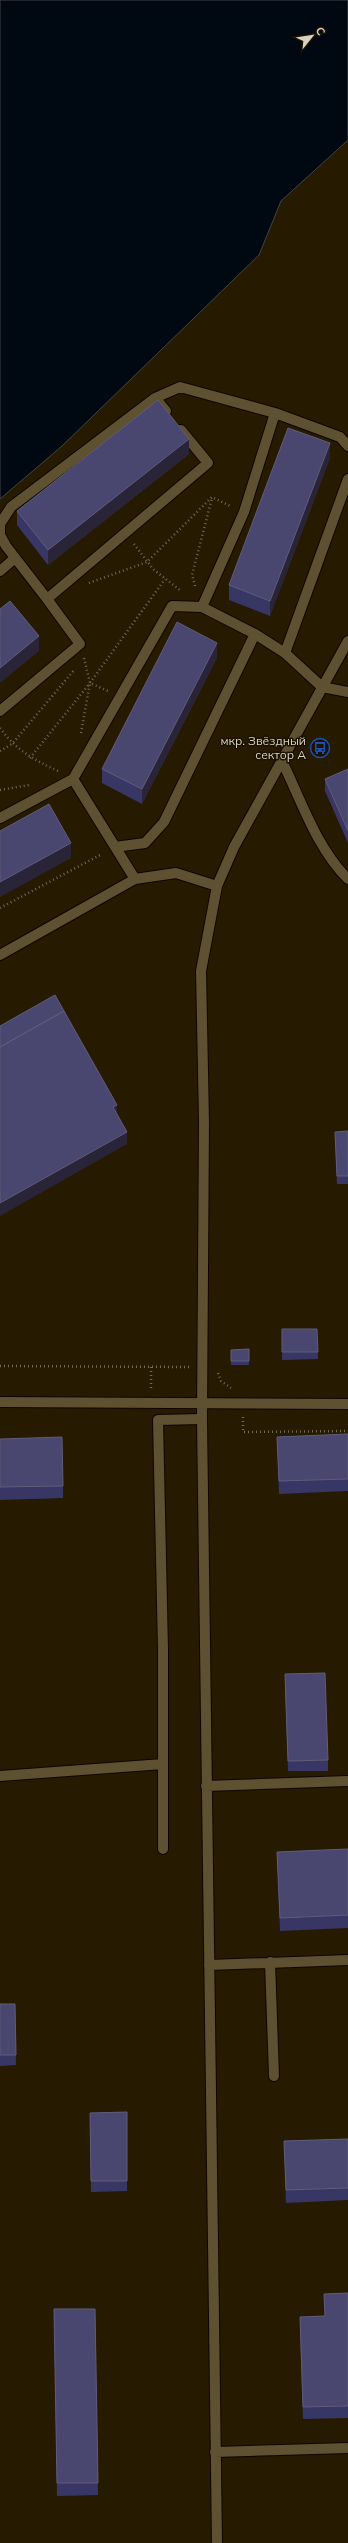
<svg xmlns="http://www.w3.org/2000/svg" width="348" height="2543" viewBox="0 0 348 2543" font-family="Mulish,sans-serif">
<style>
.water{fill:#000911;stroke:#414546}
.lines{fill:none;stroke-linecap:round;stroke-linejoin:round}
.lane-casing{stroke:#0f0500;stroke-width:12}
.street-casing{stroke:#0f0500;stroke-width:12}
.path{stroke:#736953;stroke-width:2.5;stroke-dasharray:1 3;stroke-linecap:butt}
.lane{stroke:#5e5132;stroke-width:10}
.street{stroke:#5e5132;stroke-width:10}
.wall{fill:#383665}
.shaded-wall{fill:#2a2438}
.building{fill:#49466f;stroke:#605c7b}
.labels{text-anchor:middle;stroke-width:3;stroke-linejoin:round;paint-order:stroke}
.poi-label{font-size:12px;fill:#d8d1c0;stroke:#1b1200;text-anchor:end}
</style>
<rect width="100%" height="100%" fill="#261b00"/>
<!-- water -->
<path class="water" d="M0,0H348V140L281,201L259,255L62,446L0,499Z"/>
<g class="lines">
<!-- lane casing -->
<g class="lane-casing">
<path id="lane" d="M166,411L155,398L180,387L275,413L244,512L202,607
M275,413L340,437L348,446
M0,532V524L11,507L155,398
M0,535L6,546L47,599
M0,571L15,558
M285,653L348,479
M0,711L80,644L47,599L208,463L181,430
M282,761C301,800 317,849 348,879
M0,818L73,779
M115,847L145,843L164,822L255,634
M135,879L73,779L172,606L202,607L255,634L285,653L322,687L348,692
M0,1776L163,1764
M163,1849V1650L158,1420L202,1419"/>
</g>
<!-- street casing -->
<g class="street-casing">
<path id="street" d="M0,955L135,879L176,873L217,886
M0,1402L348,1404
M206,1786L348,1781
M270,1962L274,2076
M209,1965L348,1960
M215,2452L348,2448
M217,2543L202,1419L204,1121L201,971L217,886L234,847L348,641"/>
</g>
<!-- path -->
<path class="path" d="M134,544L153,569L181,591
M89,583L147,562L212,497L232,507
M195,586L192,575L212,498
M84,658L90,683L108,691
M0,728C16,750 34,760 58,771
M81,733L90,683
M0,751L12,744L75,669
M30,758L90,683L165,579
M0,790L29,785
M0,908L102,854
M0,1366L189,1367
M151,1367V1388
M218,1373L221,1381L231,1388
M243,1417V1432L348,1431"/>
<!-- lane -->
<use href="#lane" class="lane"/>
<!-- street -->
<use href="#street" class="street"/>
</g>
<!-- wall -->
<path class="wall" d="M189,454L48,565L17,525V511Z
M330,458L270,616L229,600V585Z
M217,658L142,804L102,783V769Z
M348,769V843L325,791V779Z
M348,1131V1184H337L335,1139Z
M282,1329H317L318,1359L282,1360Z
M249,1349V1365H231V1350Z
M348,1434V1491L279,1494L277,1437Z
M0,1439L63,1486V1498L0,1500Z
M285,1685L328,1760V1771H288Z
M348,1849V1928L280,1931L277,1852Z
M0,2004H15L16,2065L0,2066Z
M127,2112V2191L91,2192L90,2113Z
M348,2139V2200L286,2203L284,2141Z
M348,2293V2418L303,2419L300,2329L325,2316Z
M54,2309H95L98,2495L57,2496Z"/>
<!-- shaded-wall -->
<path class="shaded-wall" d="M189,439V454L48,565V550Z
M330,443V458L270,616V601Z
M39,636V651L0,683V668Z
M217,643V658L142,804V789Z
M71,843V858L0,897V882Z
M117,1105V1117L113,1107Z
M127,1132V1144L0,1216V1203Z"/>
<!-- building -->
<path class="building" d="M158,400L189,439L48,550L17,511Z
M288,428L330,443L270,601L229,585Z
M10,601L39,636L0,668V609Z
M177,622L217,643L142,789L102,769Z
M348,769V831L325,779Z
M49,804L71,843L0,882V831Z
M55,995L64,1011L0,1047V1026Z
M64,1011L117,1105L113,1107L127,1132L0,1203V1047Z
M348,1131V1176H337L335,1132Z
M282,1329H317L318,1352H282Z
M249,1349V1361H231V1350Z
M348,1434V1479L279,1481L277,1437Z
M62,1437L63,1486L0,1487V1439Z
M325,1673L328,1760L288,1761L285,1674Z
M348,1849V1915L280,1918L277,1852Z
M0,2004H15L16,2055H0Z
M127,2112V2181H91L90,2113Z
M348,2139V2188L286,2190L284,2141Z
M348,2293V2406L303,2407L300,2317L325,2316L324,2294Z
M54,2309H95L98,2483H57Z"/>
<!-- icons -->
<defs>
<g id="bus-ring" transform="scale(1)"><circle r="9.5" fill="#1b1200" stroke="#1a4fb4" stroke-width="1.5"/><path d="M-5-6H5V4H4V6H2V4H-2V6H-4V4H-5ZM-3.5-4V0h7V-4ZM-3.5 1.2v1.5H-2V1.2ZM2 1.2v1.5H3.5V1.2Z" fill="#1a4fb4"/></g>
</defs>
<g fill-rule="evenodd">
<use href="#bus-ring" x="320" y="748"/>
</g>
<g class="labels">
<!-- poi labels -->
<g class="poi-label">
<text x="306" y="745">мкр. Звёздный<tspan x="306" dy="14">сектор А</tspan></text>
</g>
</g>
<!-- north arrow -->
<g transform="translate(312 36) rotate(60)" stroke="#1b1200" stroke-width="3" paint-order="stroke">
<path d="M0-3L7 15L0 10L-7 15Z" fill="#d8d1c0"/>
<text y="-6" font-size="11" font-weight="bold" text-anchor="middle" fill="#d8d1c0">С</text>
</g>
</svg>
